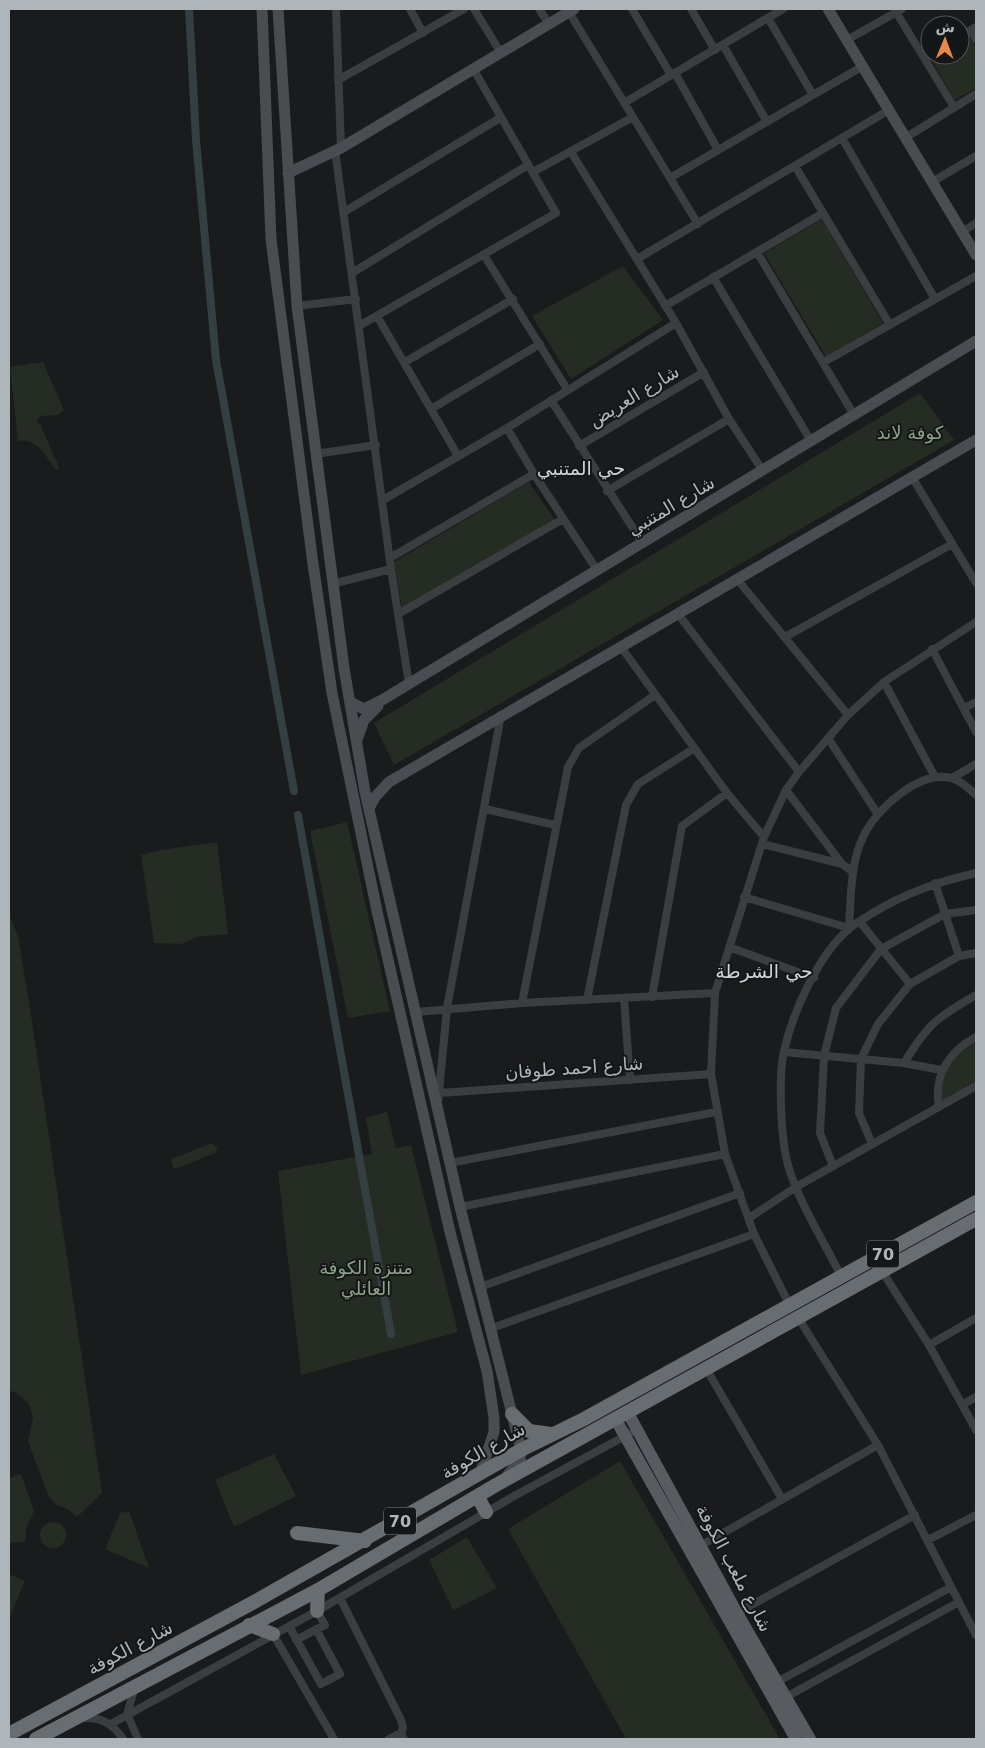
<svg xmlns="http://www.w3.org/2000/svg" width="985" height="1748" viewBox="0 0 985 1748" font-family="'DejaVu Sans',Vazirmatn,sans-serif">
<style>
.green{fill:#252c24}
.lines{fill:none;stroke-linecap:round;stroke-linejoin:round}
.canal{stroke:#333f42;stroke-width:8}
.street{stroke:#3b3e41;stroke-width:8}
.secondary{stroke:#494d51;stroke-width:11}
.primary{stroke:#585b60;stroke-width:12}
.highway{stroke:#686d72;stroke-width:14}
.labels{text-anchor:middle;stroke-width:4;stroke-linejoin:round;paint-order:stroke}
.shield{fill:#151617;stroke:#80858a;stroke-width:1}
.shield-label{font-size:16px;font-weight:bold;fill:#aeb5bb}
.street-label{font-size:18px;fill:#aeb5bb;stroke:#151617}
.park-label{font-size:18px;fill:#8ca486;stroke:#151617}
.neighbourhood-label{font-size:19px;fill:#ced3d7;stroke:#151617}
</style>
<rect width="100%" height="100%" fill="#1a1b1c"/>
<!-- green -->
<path class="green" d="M969,36L976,48V88L955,100L931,59L937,55H960V42Z
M822,219L883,323L826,357L764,253Z
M623,266L663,320L571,379L532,316Z
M43,362L64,410L58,415L40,416L36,422L40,424L59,467L58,469H55C46,456 36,437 18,441L10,367Z
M920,393L954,440L394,765L374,723Z
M529,482L555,520L402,608L394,562Z
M347,822L390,1011L348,1018L310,831Z
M217,842L228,934L197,937L181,944L154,943L141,855L161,850Z
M9,914L18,937L29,1002L102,1493L77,1517L68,1509L56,1505L49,1497L28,1442L33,1418L29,1404L20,1395L9,1390Z
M976,1041V1085L942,1104C939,1077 951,1053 976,1041Z
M387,1112L396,1148L411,1145L458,1332L301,1375L278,1171L372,1154L366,1118Z
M212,1143L218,1149L215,1153L175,1169L173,1167L171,1159Z
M274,1454L296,1496L234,1527L215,1480Z
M620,1461L780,1739H626L508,1529Z
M21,1474L34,1511L26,1528L25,1542H9V1478Z
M121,1511L126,1513L129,1511L149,1568L105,1549Z
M40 1535a13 13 0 1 1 26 0a13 13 0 1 1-26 0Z
M467,1537L497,1588L453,1610L429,1560Z
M9,1574L25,1581L9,1618Z"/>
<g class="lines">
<!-- canal -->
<path class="canal" d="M189,9L196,140L216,360L294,791
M298,815L391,1334"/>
<!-- street -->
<path class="street" d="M336,9L341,148
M410,9L423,33
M474,9L501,53
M539,9L549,24
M632,9L671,75
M691,9L715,50
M569,12L698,224
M896,12L954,107
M768,18L813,95
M971,30L976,39
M960,36L976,27
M847,40L902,9
M723,45L767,122
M675,73L718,150
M338,80L464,9
M624,103L783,9
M842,138L935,299
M905,138L976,94
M335,150L391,569L409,684
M571,152L676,323L729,419L763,471
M795,166L890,325
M533,172L633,117
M670,178L863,66
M932,182L976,156
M344,212L500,118
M962,232L976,223
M757,252L854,415
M484,255L567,389
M637,259L889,110
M352,273L528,165
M713,277L811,441
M297,306L356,299
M665,306L823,213
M377,316L458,456
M359,326L556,213L474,70
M405,362L513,299
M824,362L976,276
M551,400L643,544
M431,409L540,344
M507,428L534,474L597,570
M579,446L704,372
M315,454L376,445
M912,477L976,583
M607,491L729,419
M383,500L507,428L676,323
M390,558L534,474
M737,579L848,715
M332,584L391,569
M398,614L563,519
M678,614L799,772
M785,637L952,544
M621,647L727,793L764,837
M932,649L976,732
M884,682L935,777
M964,708L976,702
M828,738L877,813
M952,778L976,764
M786,790L842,864
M485,809L555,825
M762,844L842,864L853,872
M935,883L959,956
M744,897L849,928C851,898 850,864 863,837C875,810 919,770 951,778C961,780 969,789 976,795
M860,922L910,984
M729,947L814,978
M652,997L682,826L727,793
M624,998L630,1080
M587,1000L626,805L638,784L693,749
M522,1003L568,767L579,748L655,695
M416,1012L522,1003L715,993
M784,1052L904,1063L941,1070
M904,1063C928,1024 936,1018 976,995
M440,1093L711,1074
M438,1102L447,1008L501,715
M939,1107C933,1076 949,1051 976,1037
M872,1144L859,1113L861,1059L878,1024L910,984L959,956L976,953
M450,1163L716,1112
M833,1166L820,1133L824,1056L836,1008L881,949L945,914L976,910
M460,1207L725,1154
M749,1218L796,1187L976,1086
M882,1271L929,1345L976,1430
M842,1278C824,1241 799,1204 788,1165C781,1141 778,1076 784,1051C793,1012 818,955 849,929C855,923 864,919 871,914C905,893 938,882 976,873
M480,1287L740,1193
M790,1306L754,1234L725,1154L711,1074L715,993L764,837L786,790L799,772L848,715L884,682L976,622
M799,1319L878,1445L976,1635
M492,1328L754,1234
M929,1345L976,1318
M707,1370L782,1499
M962,1405L976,1397
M928,1540L976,1515
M702,1545L878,1445
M340,1598L401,1720L403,1728L401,1733L404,1739
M737,1613L915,1515
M289,1626L321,1684L340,1674L316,1629
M273,1634L334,1739
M296,1640L325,1625L317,1611
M777,1682L951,1587
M135,1687L127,1714L138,1739
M786,1697L959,1602
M83,1718C102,1717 113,1724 123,1739
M111,1724L317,1611L516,1495L638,1429
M389,1739L401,1733"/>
<!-- secondary -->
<path class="secondary" d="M262,9L271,239L313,564L332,693L377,911L450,1232L487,1371L494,1418V1432L480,1474
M278,9L297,306L344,668L365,792L460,1207L521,1450L520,1460L507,1476
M828,9L976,255
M288,173L341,148L574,9
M350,702L364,709L382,700L976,341
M357,740L364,720L378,706
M369,808L375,797L389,782L976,440"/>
<!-- primary -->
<path class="primary" d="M628,1413L737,1613L810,1739
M616,1420L796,1739"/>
<!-- highway -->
<path class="highway" d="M512,1414L529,1431L551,1434
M478,1497L486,1512
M297,1533L365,1541
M317,1611L318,1590
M249,1625L273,1634
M9,1734L256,1601L521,1450L582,1420L976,1202
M36,1739L318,1590L496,1485L976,1219"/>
</g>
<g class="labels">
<!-- shield labels -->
<g class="shield">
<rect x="867" y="1240.5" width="32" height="27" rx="4"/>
<rect x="384" y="1507.5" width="32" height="27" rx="4"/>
</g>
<g class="shield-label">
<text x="883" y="1260">70</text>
<text x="400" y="1527">70</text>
</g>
<!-- street labels -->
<g class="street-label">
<text transform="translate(634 396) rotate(-31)" y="6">شارع العريض</text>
<text transform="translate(671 506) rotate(-31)" y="6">شارع المتنبي</text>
<text transform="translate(574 1068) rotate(-4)" y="6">شارع احمد طوفان</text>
<text transform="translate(483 1451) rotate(-30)" y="6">شارع الكوفة</text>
<text transform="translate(734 1568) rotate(62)" y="6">شارع ملعب الكوفة</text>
<text transform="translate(130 1648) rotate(-28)" y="6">شارع الكوفة</text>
</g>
<!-- park labels -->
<g class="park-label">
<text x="910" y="439">كوفة لاند</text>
<text x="366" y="1274">متنزة الكوفة<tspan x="366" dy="21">العائلي</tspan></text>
</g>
<!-- neighbourhood labels -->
<g class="neighbourhood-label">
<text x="581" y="475">حي المتنبي</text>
<text x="764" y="978">حي الشرطة</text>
</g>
</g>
<!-- border -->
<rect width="985" height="1748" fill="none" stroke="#aeb5bb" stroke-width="20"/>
<!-- north arrow -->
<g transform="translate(945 40) rotate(1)"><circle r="24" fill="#151617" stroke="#525659"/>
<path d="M0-4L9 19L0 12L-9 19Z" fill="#e78947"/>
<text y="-8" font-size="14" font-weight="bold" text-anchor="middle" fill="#aeb5bb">ش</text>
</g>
</svg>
